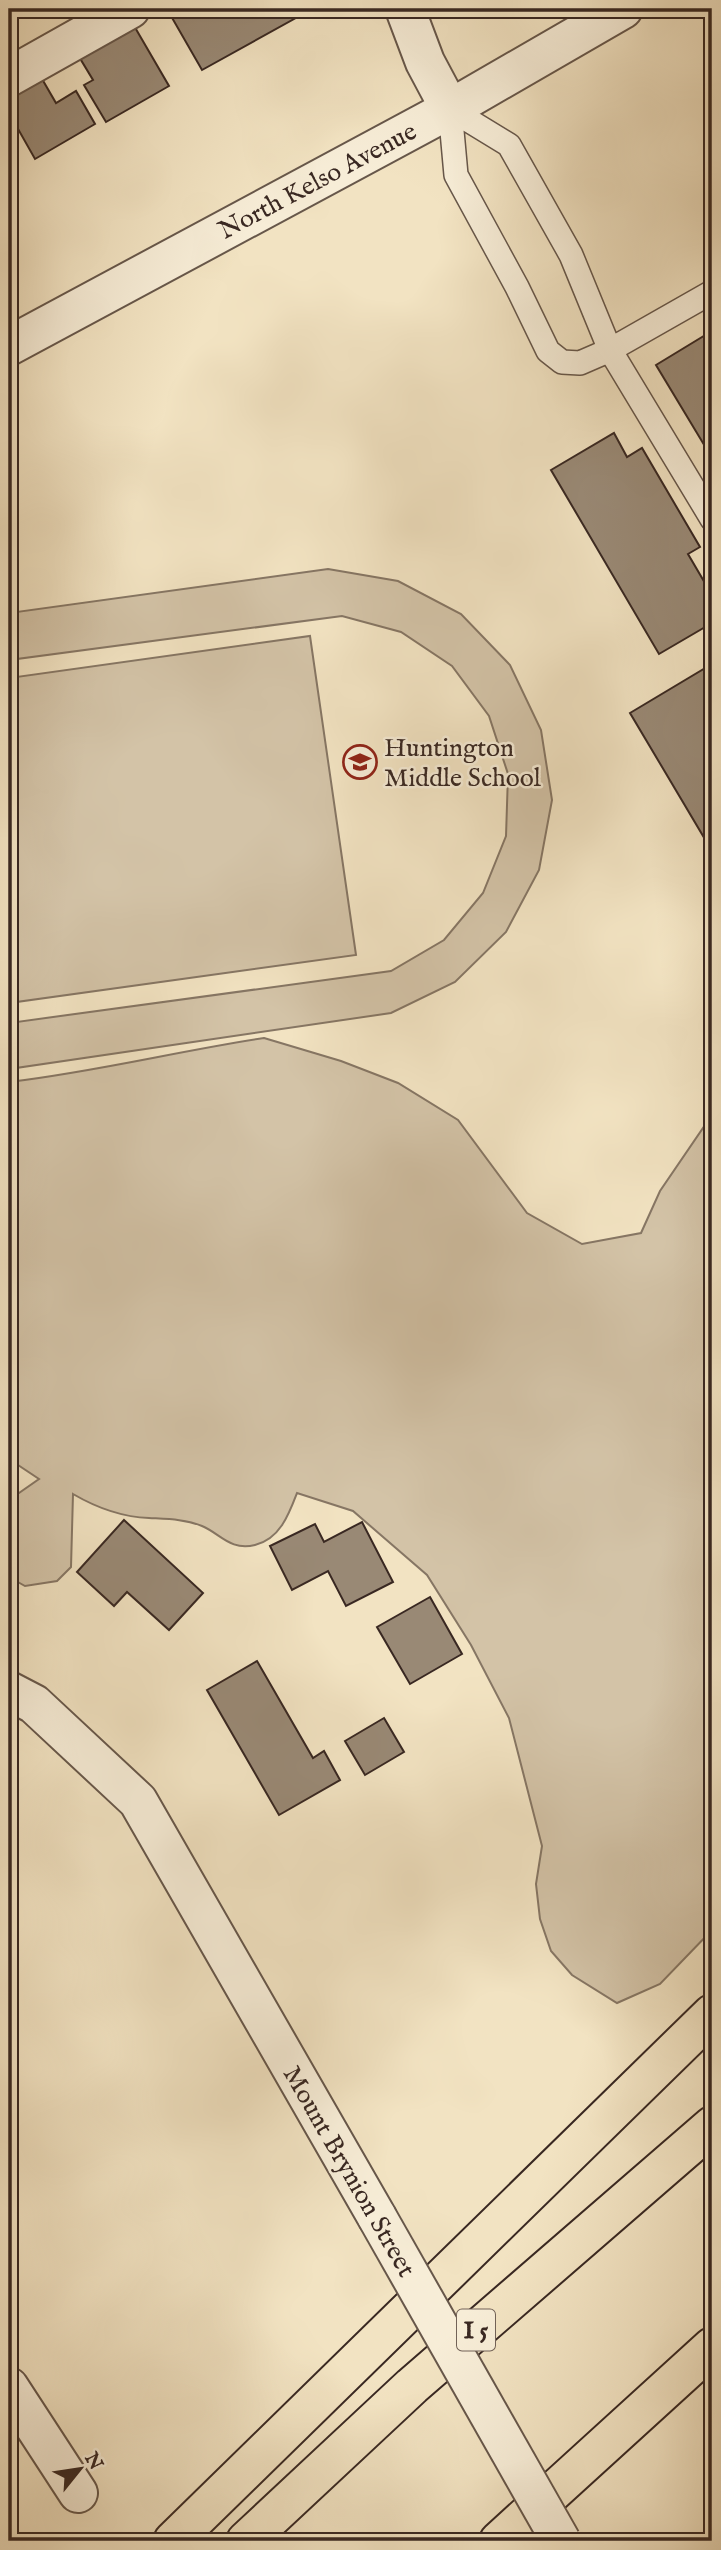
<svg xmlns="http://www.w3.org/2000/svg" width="721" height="2550" viewBox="0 0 721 2550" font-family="'IM FELL English',serif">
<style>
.green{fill:#d3c3a7;stroke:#867664;stroke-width:2}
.building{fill:#998975;stroke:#392822;stroke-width:2}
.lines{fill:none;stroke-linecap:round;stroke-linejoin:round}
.service-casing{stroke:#67574a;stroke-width:26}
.minor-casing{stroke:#67574a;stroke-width:42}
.tertiary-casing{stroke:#67574a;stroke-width:42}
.motorway-casing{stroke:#392822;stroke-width:42}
.service{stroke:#f7edd7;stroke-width:23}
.minor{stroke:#f7edd7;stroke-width:38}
.tertiary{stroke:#f7edd7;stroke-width:38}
.motorway{stroke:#f2e3c2;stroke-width:38}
.tertiary-bridge-casing{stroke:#67574a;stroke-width:42;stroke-linecap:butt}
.tertiary-bridge{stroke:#f7edd7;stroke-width:38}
.labels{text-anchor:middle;stroke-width:5;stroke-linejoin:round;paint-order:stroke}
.shield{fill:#f7edd7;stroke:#726358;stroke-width:2}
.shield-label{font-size:24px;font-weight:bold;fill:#392822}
.street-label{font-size:26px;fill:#392822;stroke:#f7edd7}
.poi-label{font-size:26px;fill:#392822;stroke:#f7edd7;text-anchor:start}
</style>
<rect width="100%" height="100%" fill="#f2e3c2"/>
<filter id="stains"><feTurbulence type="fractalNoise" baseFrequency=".00286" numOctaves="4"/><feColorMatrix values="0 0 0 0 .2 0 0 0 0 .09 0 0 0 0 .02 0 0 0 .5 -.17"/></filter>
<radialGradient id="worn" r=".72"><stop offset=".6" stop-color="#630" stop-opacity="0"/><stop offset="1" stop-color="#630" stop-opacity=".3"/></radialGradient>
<!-- green -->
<path class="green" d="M328,569L398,581L461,614L510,665L541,730L552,800L539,870L506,932L455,982L391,1013L9,1069V1023L391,971L444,940L483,893L506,836L508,774L489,716L452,666L401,632L342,616L9,660V613Z
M310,636L356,955L9,1003V678Z
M264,1038L341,1061L398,1083L458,1120L527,1213L582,1244L641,1233L660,1191L707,1122L712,1092V1930L660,1984L617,2003L572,1975L551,1951L540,1919L536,1884L542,1846L509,1718L471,1645L427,1575L353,1511L297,1493C289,1514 280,1539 255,1545C230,1551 221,1534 202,1526C185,1519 167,1519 149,1518C121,1517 97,1508 73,1494L71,1567L57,1581L25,1586L9,1577V1500L39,1479L9,1459V1082C95,1072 178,1051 264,1038Z"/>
<!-- building -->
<path class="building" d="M167,9H312L202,70Z
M133,24L169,86L106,122L84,85L93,80L78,55Z
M38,72L56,103L76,91L95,124L35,159L9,113V89Z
M712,331V458L656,365Z
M614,433L627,457L642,448L700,547L688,554L712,595V623L659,654L551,470Z
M712,664V851L630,713Z
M124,1520L203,1593L169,1630L127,1592L114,1606L77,1572Z
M362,1522L393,1582L346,1606L328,1571L292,1590L270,1546L315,1524L324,1542Z
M430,1597L462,1654L410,1684L377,1627Z
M257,1661L313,1758L324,1751L340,1780L279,1815L207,1690Z
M384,1718L404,1752L365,1775L345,1741Z"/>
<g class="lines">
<!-- service casing -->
<g class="service-casing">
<path id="service" d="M450,109L509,145L571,255L610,350L712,519
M450,109L456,175L517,287L548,351L562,362L580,363L610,350L712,292"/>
</g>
<!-- minor casing -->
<g class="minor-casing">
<path id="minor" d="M9,77L130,9
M9,2387L78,2493"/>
</g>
<!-- tertiary casing -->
<g class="tertiary-casing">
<path id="tertiary" d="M405,9L425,62L450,109
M9,346L450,109L623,9
M9,1691L34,1704L138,1801L377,2217"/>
</g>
<!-- motorway casing -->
<g class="motorway-casing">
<path id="motorway" d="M173,2541L712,2014
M246,2541L412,2386L712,2126
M499,2541L712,2347"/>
</g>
<!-- service -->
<use href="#service" class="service"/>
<!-- minor -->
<use href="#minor" class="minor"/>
<!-- tertiary -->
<use href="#tertiary" class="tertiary"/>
<!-- motorway -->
<use href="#motorway" class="motorway"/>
<!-- tertiary-bridge casing -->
<g class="tertiary-bridge-casing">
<path id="tertiary-bridge" d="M377,2217L561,2541"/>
</g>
<!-- tertiary-bridge -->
<use href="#tertiary-bridge" class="tertiary-bridge"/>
</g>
<!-- icons -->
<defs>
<g id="school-ring" transform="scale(1.75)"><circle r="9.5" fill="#f7edd7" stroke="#8f2418" stroke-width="1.5"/><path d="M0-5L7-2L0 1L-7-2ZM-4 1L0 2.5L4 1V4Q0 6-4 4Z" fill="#8f2418"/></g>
</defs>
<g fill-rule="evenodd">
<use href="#school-ring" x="360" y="762"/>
</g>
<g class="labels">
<!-- shield labels -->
<rect class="shield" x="457" y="2309.5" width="38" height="41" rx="5"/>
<g class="shield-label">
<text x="476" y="2338">I 5</text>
</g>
<!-- street labels -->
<g class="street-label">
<text transform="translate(317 180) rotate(-28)" y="9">North Kelso Avenue</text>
<text transform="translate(350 2171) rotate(60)" y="9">Mount Brynion Street</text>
</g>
<!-- poi labels -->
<g class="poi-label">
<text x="384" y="756">Huntington<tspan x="384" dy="30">Middle School</tspan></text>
</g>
</g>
<!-- margin -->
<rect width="721" height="2550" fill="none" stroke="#f2e3c2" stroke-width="35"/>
<rect x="10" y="10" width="700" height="2529" fill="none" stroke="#392822" stroke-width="3.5"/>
<rect x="18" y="18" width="686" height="2515" fill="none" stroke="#392822" stroke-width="2"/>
<!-- north arrow -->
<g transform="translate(80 2469) rotate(60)" stroke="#f7edd7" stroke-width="5" paint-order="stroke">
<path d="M0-5L12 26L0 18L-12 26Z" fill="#392822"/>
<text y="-10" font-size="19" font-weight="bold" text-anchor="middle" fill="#392822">N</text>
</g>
<rect width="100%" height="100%" filter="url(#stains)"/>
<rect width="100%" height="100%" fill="url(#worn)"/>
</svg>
